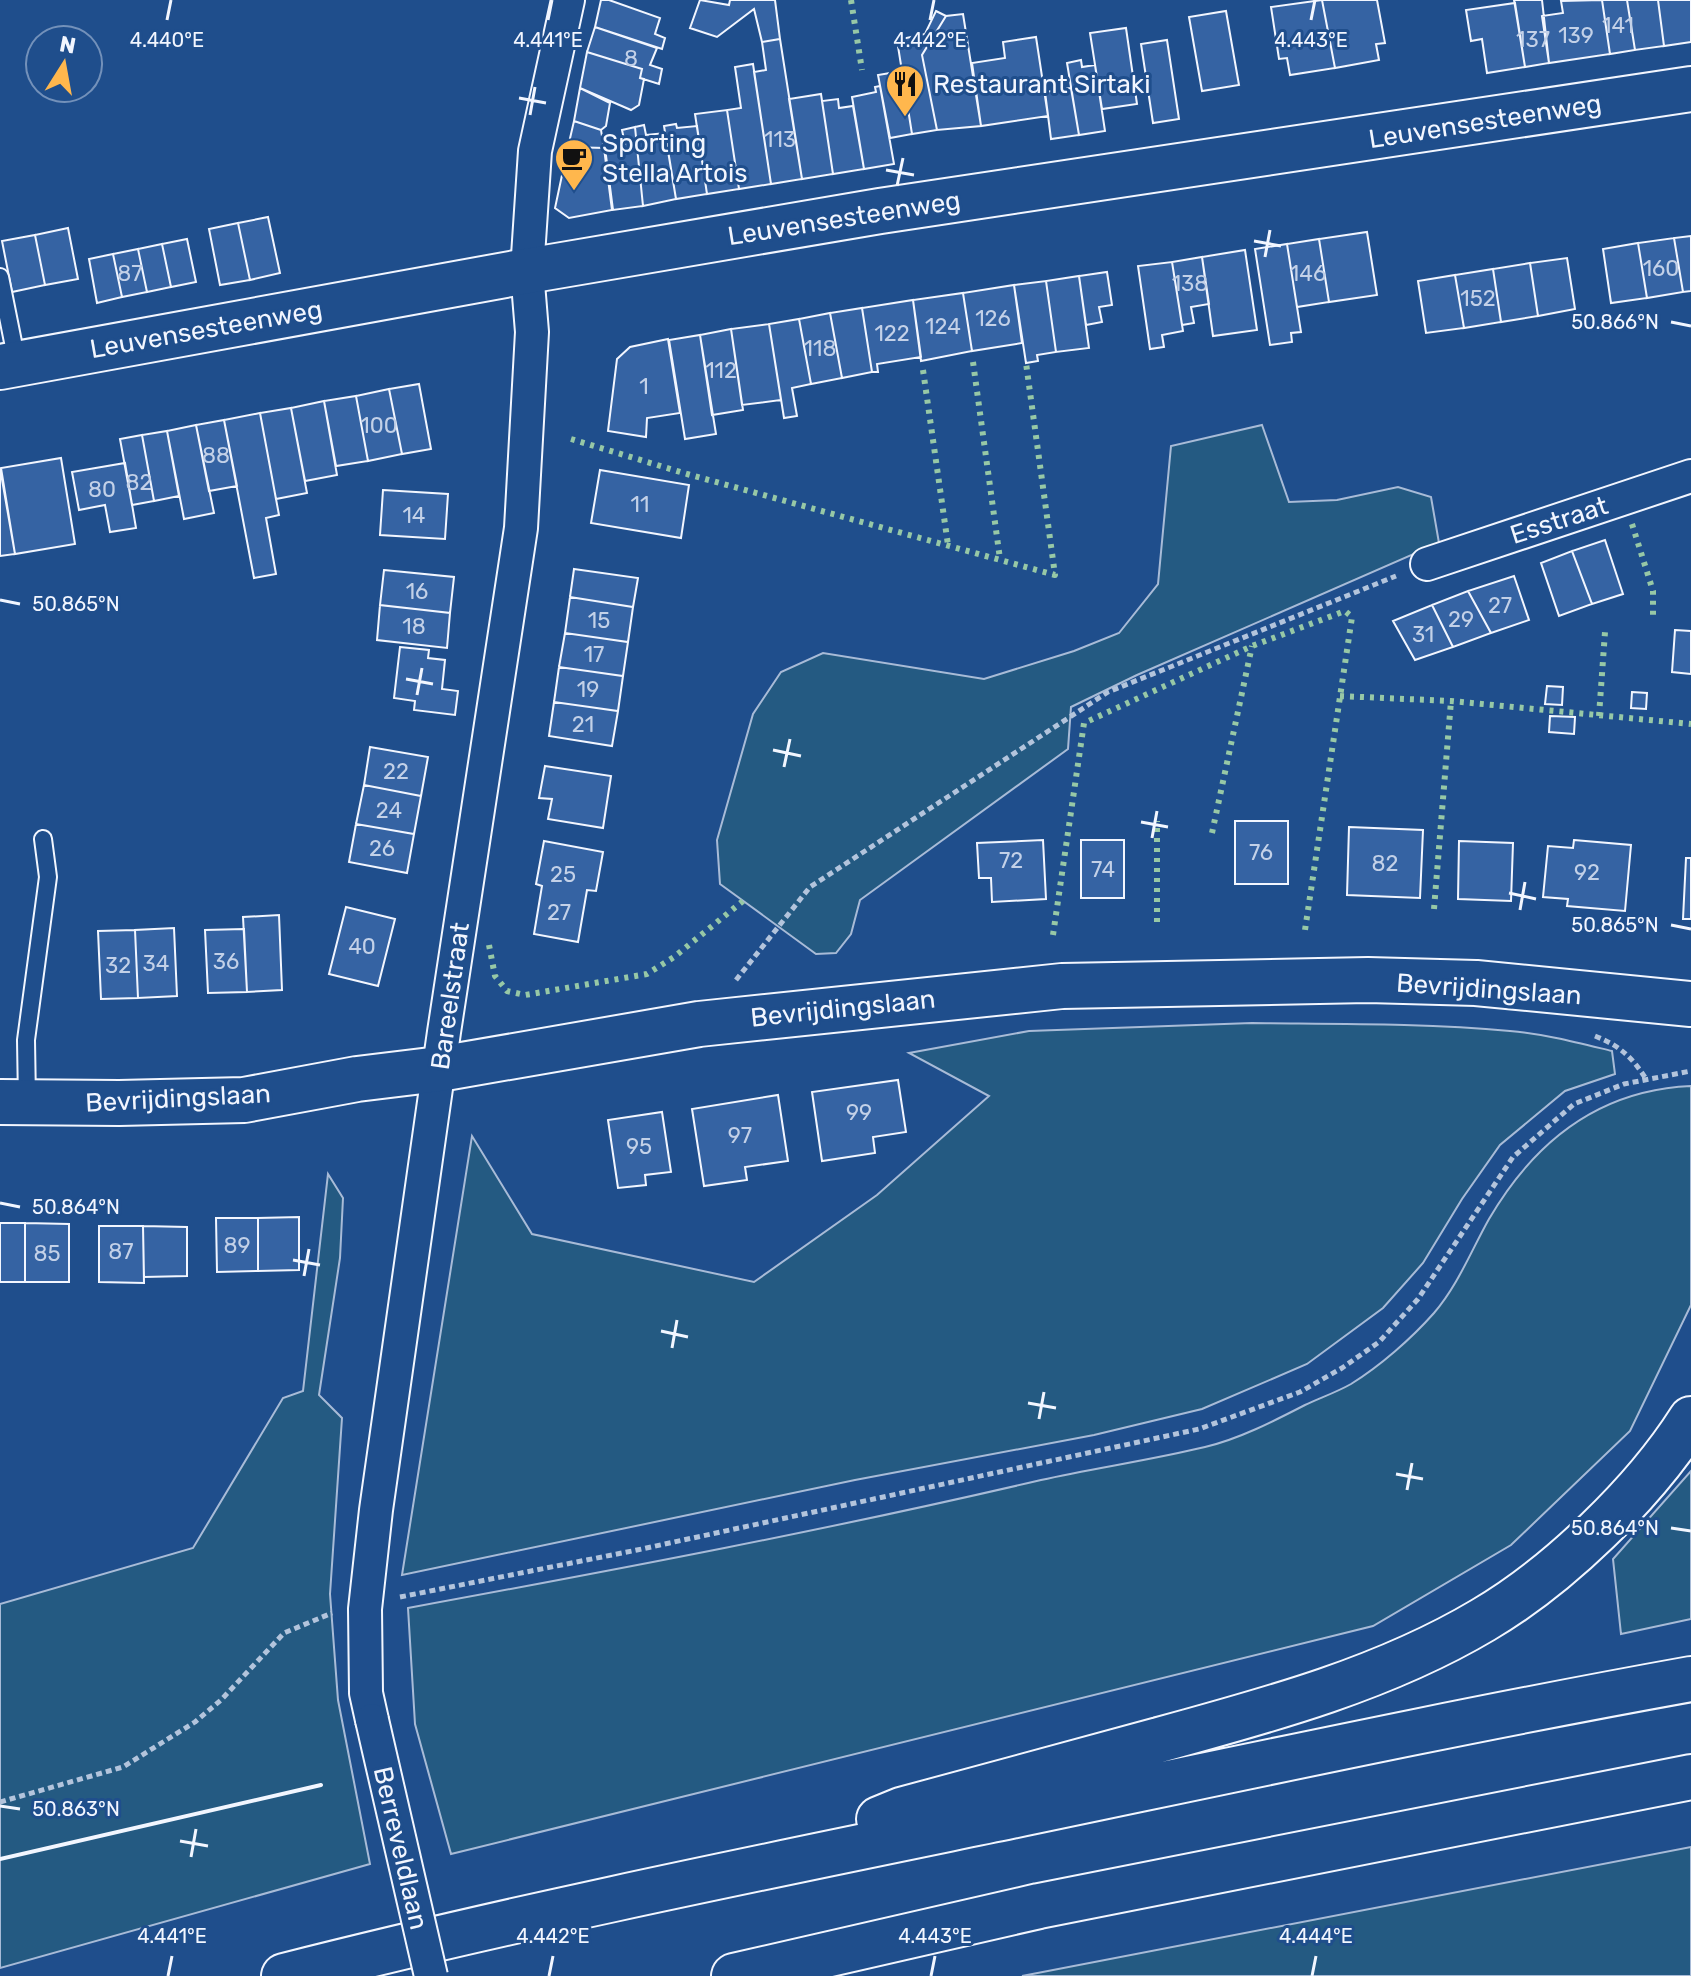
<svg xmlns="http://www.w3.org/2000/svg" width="1691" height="1976" viewBox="0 0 1691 1976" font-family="Rubik,sans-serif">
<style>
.green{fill:#245a82;stroke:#a8bbd7;stroke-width:2}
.building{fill:#3563a3;stroke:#f2f6ff;stroke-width:2}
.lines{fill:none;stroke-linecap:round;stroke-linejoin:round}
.lane-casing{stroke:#f2f6ff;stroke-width:20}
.street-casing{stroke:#f2f6ff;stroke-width:36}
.secondary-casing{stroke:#f2f6ff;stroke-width:48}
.primary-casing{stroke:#f2f6ff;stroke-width:48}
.highway-casing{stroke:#f2f6ff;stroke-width:48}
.path{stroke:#b3c4dc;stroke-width:5;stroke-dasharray:6 4;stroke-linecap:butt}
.lane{stroke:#1f4e8c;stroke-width:16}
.street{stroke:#1f4e8c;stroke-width:32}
.secondary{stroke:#1f4e8c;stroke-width:44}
.primary{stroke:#1f4e8c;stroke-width:44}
.highway{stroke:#1f4e8c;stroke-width:44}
.street-bridge-casing{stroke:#f2f6ff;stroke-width:36;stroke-linecap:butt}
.street-bridge{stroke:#1f4e8c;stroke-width:32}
.hedge{stroke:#97c8a6;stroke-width:6;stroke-dasharray:4 6;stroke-linecap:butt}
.wall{stroke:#f2f6ff;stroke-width:4}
.ticks{fill:none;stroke:#f2f6ff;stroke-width:3}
.labels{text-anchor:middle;stroke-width:6;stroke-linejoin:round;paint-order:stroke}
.number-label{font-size:22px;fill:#c3d1e8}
.poi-label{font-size:26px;fill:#f2f6ff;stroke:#1f4e8c;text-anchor:start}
.street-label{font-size:26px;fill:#f2f6ff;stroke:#1f4e8c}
.ticks-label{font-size:20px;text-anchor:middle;fill:#f2f6ff;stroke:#1f4e8c;stroke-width:6;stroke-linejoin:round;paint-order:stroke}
</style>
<rect width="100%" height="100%" fill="#1f4e8c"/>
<!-- green -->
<path class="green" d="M1262,425L1289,502L1337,500L1398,487L1431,497L1439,543L1137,675L1071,707L1068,749L860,900L851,934L836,953L816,954L720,884L717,840L753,714L781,672L823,653L984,679L1074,651L1119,633L1158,584L1171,446Z
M1252,1023C1337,1024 1424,1023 1510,1031C1545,1034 1579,1043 1612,1051L1615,1074L1565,1091L1500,1145L1462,1199L1423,1263L1383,1308L1307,1364L1202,1409L1094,1435L855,1480L402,1575L472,1136L532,1234L754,1282L877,1195L989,1096L909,1053L1029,1031Z
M1691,1086V1305L1630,1431L1511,1545L1373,1626L451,1854L415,1724L408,1608C620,1569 832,1529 1041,1480C1095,1468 1151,1460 1205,1447C1239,1439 1274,1421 1305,1405C1320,1398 1337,1392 1351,1384C1380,1366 1411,1339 1434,1313C1458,1285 1471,1251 1489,1219C1534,1142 1599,1090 1691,1086Z
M328,1174L343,1198L340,1258L319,1395L342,1418L330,1594L338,1700L370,1864L0,1968V1604L193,1548L283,1398L303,1391Z
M1691,1471V1619L1621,1634L1613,1559Z
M1691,1847V1976H1022Z"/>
<!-- building -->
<path class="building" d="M601,0H609L660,18L655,34L665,38L662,49L595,27Z
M700,0L729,5L730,0H775L780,39L762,42L754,9L717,37L690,28Z
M1322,0H1377L1385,43L1376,44L1379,60L1335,68Z
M1322,0L1335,68L1290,75L1287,58L1279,59L1271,7Z
M1514,0H1542L1549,63L1525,67Z
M1602,0L1610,54L1549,63L1542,16L1563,13L1561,1Z
M1602,0H1627L1635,50L1610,54Z
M1627,0H1658L1664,46L1635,50Z
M1658,0H1691V42L1664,46Z
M1515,3L1525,67L1487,73L1482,39L1471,41L1466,10Z
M936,11L946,16L922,55L937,130L912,134L897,40L925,34Z
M1226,11L1239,85L1202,91L1189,17Z
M963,14L981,126L937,130L922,55L946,16Z
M595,27L657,48L650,65L662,69L659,84L640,78L642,69L587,52Z
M1126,28L1137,104L1102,109L1090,33Z
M1036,37L1048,116L981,126L972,63L1005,58L1003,42Z
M780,39L802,179L771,184L754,72L766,70L762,42Z
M1167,40L1179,119L1153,123L1141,44Z
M587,52L642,69L640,78L644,79L639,105L631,110L580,88Z
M1081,60L1082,67L1095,65L1105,131L1079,135L1067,63Z
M753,64L771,184L739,189L727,110L741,108L735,67Z
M902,71L912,134L890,138L878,75Z
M880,86L894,164L864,169L852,97L876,92L875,87Z
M580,88L610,103L606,126L601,130L574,121Z
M1071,88L1079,135L1051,139L1045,92Z
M821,94L833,174L802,179L789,99Z
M838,99L839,108L853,106L864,169L833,174L822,101Z
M727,110L739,189L707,194L695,114Z
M574,121L601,130L604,148L568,147Z
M676,124L677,128L697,126L707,194L676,199L664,126Z
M644,125L646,135L665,133L676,199L643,206L635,127Z
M635,127L643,206L613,210L605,148L625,144L622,130Z
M568,147L604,148L612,210L569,218L555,208Z
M268,217L280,273L250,280L238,223Z
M238,223L250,280L220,285L209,229Z
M68,228L78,279L45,285L35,235Z
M1367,232L1377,295L1329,302L1319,239Z
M35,235L45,285L12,292L2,241Z
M1691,236V291L1683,292L1674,238Z
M1674,238L1683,292L1647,298L1638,243Z
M187,239L196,282L171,287L162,244Z
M1319,239L1329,302L1297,307L1287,244Z
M1638,243L1647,298L1611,303L1603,249Z
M162,244L171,287L147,292L138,249Z
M1287,244L1301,332L1291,333L1292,342L1270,345L1255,249Z
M138,249L147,292L122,297L113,254Z
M1245,250L1257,330L1213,336L1202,257Z
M113,254L122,297L97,303L89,259Z
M1202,257L1209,304L1191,307L1194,323L1182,325L1172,262Z
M1567,258L1575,309L1538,316L1530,263Z
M1172,262L1183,331L1162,335L1164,347L1150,349L1138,266Z
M1530,263L1538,316L1501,322L1493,269Z
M1493,269L1501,322L1464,328L1455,275Z
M1107,272L1112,305L1099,307L1102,322L1086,325L1079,276Z
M1455,275L1464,328L1426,333L1418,281Z
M1079,276L1089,348L1056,352L1046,281Z
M1046,281L1056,352L1037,355L1038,361L1026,363L1014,285Z
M1014,285L1022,343L972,351L963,293Z
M963,293L972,351L921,361L913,300Z
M913,300L921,357L877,364L878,372H872L862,308Z
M862,308L872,372L842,378L830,313Z
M830,313L842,378L811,384L799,319Z
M799,319L811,384L792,388L797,416L784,418L769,324Z
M769,324L781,400L742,405L731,329Z
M731,329L743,410L712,415L700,335Z
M700,335L716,434L685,439L669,340Z
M668,339L680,413L647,418L646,437L608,431L617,359L630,347Z
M419,384L431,449L402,454L389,389Z
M389,389L402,454L368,461L356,396Z
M356,396L368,461L336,466L324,401Z
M324,401L337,475L305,481L291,408Z
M291,408L307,493L276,499L260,413Z
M260,413L279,515L266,518L276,574L254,578L224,420Z
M224,420L237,486L209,491L196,425Z
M196,425L214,513L184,519L167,431Z
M167,431L179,496L154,501L142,435Z
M142,435L154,501L132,505L120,439Z
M61,458L75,544L15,554L1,468Z
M125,463L136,528L110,532L105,505L79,510L72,472Z
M0,468L15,554L0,556Z
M600,470L689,485L681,538L591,523Z
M383,490L448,494L445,539L380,535Z
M1605,540L1623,594L1592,604L1572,551Z
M1572,551L1592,604L1559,616L1541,563Z
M574,569L638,578L633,607L570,597Z
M384,570L454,577L450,613L380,605Z
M1514,576L1529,620L1491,633L1468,591Z
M1468,591L1491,633L1453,647L1432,605Z
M570,597L633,607L628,642L565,633Z
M380,605L450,613L447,648L377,640Z
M1432,605L1453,647L1415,660L1393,621Z
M1675,630L1691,631V674L1672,672Z
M565,633L628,642L623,676L559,667Z
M400,647L429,650L428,658L445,660L442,689L458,691L455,715L414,710L415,701L394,698Z
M559,667L623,676L618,711L554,702Z
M1547,686L1563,687L1562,705L1545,704Z
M1632,692L1647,693L1646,709L1631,708Z
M554,702L618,711L612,746L549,736Z
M1550,716L1575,717L1574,734L1549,732Z
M370,747L428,757L421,796L364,785Z
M545,766L611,776L603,828L548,819L552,799L539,798Z
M364,785L421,796L414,834L356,824Z
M1235,821H1288V884H1235Z
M356,824L414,834L407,873L349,862Z
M1349,827L1423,830L1420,898L1347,895Z
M1043,840L1046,899L992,902L991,878H979L977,843Z
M1081,840H1124V898H1081Z
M1574,840L1631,845L1625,911L1567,906L1568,899L1543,897L1548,846L1573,848Z
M544,841L603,852L596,891L587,890L578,942L534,934L542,886L536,884Z
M1459,841L1513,843L1511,901L1458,899Z
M1686,858H1691V919H1683Z
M346,907L395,919L378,986L329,974Z
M279,915L282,990L247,992L243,917Z
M174,928L177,996L138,998L135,930Z
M244,929L247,992L208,993L205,930Z
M135,930L138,998L101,999L98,931Z
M898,1080L906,1132L873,1137L875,1153L822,1161L812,1092Z
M778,1095L788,1161L745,1167L747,1180L704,1186L692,1109Z
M662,1112L671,1172L645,1175L646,1185L618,1188L608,1120Z
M299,1217V1270L258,1271V1218Z
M216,1218H258V1271L217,1272Z
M0,1223H25V1282H0Z
M25,1223L69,1224V1282H25Z
M99,1226H143L144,1283L99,1282Z
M143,1226L187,1227V1276L144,1277Z"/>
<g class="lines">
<!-- lane casing -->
<g class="lane-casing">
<path id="lane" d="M0,277L17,362
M27,1101L26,1040L48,877L43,839"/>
</g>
<!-- street casing -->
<g class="street-casing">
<path id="street" d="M1427,564L1691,476
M372,1720L366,1693L365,1609L376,1510L444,1032L521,528L532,332L527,271L535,151L568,0"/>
</g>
<!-- secondary casing -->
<g class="secondary-casing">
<path id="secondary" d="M0,1102L119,1103L244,1100L357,1079L439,1069L699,1024L1062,986L1368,980L1476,983L1691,1004"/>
</g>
<!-- primary casing -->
<g class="primary-casing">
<path id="primary" d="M0,367L527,271L880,211L1691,89"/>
</g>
<!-- highway casing -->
<g class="highway-casing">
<path id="highway" d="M879,1819L901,1810C987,1786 1073,1763 1159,1740C1269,1710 1384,1679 1483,1620C1558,1576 1644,1493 1691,1419
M284,1976C524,1915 768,1866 1011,1816C1237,1769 1463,1720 1691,1679
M734,1976L1039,1906L1691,1777"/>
</g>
<!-- path -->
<path class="path" d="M736,980L810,887L1108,692L1396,576
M1595,1036C1620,1046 1632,1057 1646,1079
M400,1597L637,1550L1199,1429L1300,1392L1342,1368L1379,1342L1418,1299L1513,1157L1574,1104L1624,1084L1691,1071
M0,1802L123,1767L195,1722L221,1700L284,1633L332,1613"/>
<!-- lane -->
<use href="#lane" class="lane"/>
<!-- street -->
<use href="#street" class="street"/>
<!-- secondary -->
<use href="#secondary" class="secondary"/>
<!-- primary -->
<use href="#primary" class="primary"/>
<!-- highway -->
<use href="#highway" class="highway"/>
<!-- street-bridge casing -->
<g class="street-bridge-casing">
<path id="street-bridge" d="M372,1720L431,1976"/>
</g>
<!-- street-bridge -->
<use href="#street-bridge" class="street-bridge"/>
<!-- hedge -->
<path class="hedge" d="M851,0L862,70
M973,362L1000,559
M923,370L948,545
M571,439L687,474L1055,575L1026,363
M1632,524L1653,591V616
M1340,696L1451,701L1691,724
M1599,716L1605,632
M1212,833L1252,646
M1434,909L1451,701
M1157,922V821
M1053,935L1084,723L1252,646L1345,611L1352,617L1305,930
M489,945L495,976L507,991L525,995L647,974L674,957L743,901"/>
<!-- wall -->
<path class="wall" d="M0,1859L321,1785"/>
</g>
<!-- ticks -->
<path class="ticks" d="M167,20L171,0M548,20L552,0M930,20L934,0M1311,20L1315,0M519,98L546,103M530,115L535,87M886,170L914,175M897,186L903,158M1254,241L1281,246M1265,257L1270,230M1671,322L1691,326M0,600L20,604M406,679L433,684M417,695L422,668M773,750L801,756M784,767L790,739M1141,822L1168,827M1152,838L1157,811M1509,893L1536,899M1520,910L1525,882M1671,925L1691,929M0,1203L20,1207M293,1260L320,1265M304,1276L309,1249M661,1331L688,1337M672,1348L677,1320M1028,1403L1056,1408M1039,1419L1044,1392M1396,1474L1423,1479M1407,1490L1412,1463M1671,1528L1691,1531M0,1806L20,1809M180,1841L208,1846M191,1857L196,1829M168,1976L172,1956M549,1976L553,1956M931,1976L935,1956M1312,1976L1316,1956"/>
<!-- icons -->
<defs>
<g id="restaurant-pin" transform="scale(2)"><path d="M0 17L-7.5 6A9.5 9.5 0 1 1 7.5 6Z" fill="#ffb74d" stroke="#1f4e8c"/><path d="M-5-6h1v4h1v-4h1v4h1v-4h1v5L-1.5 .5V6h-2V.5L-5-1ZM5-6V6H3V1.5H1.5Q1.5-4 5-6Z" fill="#111"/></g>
<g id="cafe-pin" transform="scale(2)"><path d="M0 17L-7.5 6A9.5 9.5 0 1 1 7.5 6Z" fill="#ffb74d" stroke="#1f4e8c"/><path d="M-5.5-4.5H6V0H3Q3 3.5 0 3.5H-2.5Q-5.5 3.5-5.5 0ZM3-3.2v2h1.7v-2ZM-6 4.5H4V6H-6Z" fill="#111"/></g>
</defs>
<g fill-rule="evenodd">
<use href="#restaurant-pin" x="905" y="84"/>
<use href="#cafe-pin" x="574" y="158"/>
</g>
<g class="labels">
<!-- number labels -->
<g class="number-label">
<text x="1618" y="33">141</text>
<text x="1576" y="43">139</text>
<text x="1533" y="47">137</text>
<text x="631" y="66">8</text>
<text x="780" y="147">113</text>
<text x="1661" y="276">160</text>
<text x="130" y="281">87</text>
<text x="1308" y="281">146</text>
<text x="1190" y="291">138</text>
<text x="1478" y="306">152</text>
<text x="993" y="326">126</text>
<text x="943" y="334">124</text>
<text x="892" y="341">122</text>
<text x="820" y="356">118</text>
<text x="721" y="378">112</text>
<text x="644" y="394">1</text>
<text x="379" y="433">100</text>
<text x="216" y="463">88</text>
<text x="139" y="490">82</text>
<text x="102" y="497">80</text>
<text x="640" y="512">11</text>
<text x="414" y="523">14</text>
<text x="417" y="599">16</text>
<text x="1500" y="613">27</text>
<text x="1461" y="627">29</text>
<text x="599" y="628">15</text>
<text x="414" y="634">18</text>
<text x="1423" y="642">31</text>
<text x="594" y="662">17</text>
<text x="588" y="697">19</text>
<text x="583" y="732">21</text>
<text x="396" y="779">22</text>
<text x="389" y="818">24</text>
<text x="382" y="856">26</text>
<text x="1261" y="860">76</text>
<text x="1011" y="868">72</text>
<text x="1385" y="871">82</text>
<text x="1103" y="877">74</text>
<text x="1587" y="880">92</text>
<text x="563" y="882">25</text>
<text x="559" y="920">27</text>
<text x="362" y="954">40</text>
<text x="226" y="969">36</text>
<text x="156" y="971">34</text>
<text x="118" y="973">32</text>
<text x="859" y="1120">99</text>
<text x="740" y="1143">97</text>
<text x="639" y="1154">95</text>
<text x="237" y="1253">89</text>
<text x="121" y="1259">87</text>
<text x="47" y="1261">85</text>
</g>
<!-- poi labels -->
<g class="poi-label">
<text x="933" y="93">Restaurant Sirtaki</text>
<text x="602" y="152">Sporting<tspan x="602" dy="30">Stella Artois</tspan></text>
</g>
<!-- street labels -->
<g class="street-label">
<text transform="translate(1485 121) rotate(-9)" y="9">Leuvensesteenweg</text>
<text transform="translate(844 218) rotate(-9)" y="9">Leuvensesteenweg</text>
<text transform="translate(206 329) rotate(-10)" y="9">Leuvensesteenweg</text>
<text transform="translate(1559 520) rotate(-18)" y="9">Esstraat</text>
<text transform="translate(1489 989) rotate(4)" y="9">Bevrijdingslaan</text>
<text transform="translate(450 996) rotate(-82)" y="9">Bareelstraat</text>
<text transform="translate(843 1008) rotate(-6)" y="9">Bevrijdingslaan</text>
<text transform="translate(178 1098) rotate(-3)" y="9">Bevrijdingslaan</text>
<text transform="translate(401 1848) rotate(77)" y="9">Berreveldlaan</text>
</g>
</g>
<g class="ticks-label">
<text x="167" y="47">4.440°E</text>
<text x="548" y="47">4.441°E</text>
<text x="930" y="47">4.442°E</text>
<text x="1311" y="47">4.443°E</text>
<text x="1615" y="329">50.866°N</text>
<text x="76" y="611">50.865°N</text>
<text x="1615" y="932">50.865°N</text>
<text x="76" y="1214">50.864°N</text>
<text x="1615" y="1535">50.864°N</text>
<text x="76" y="1816">50.863°N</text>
<text x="172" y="1943">4.441°E</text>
<text x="553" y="1943">4.442°E</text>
<text x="935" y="1943">4.443°E</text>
<text x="1316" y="1943">4.444°E</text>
</g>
<!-- north arrow -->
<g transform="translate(64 64) rotate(11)"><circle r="38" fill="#1f4e8c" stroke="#7391ba" stroke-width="2"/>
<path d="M0-6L14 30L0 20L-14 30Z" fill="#ffb74d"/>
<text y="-12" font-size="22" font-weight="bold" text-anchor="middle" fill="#f2f6ff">N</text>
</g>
</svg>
